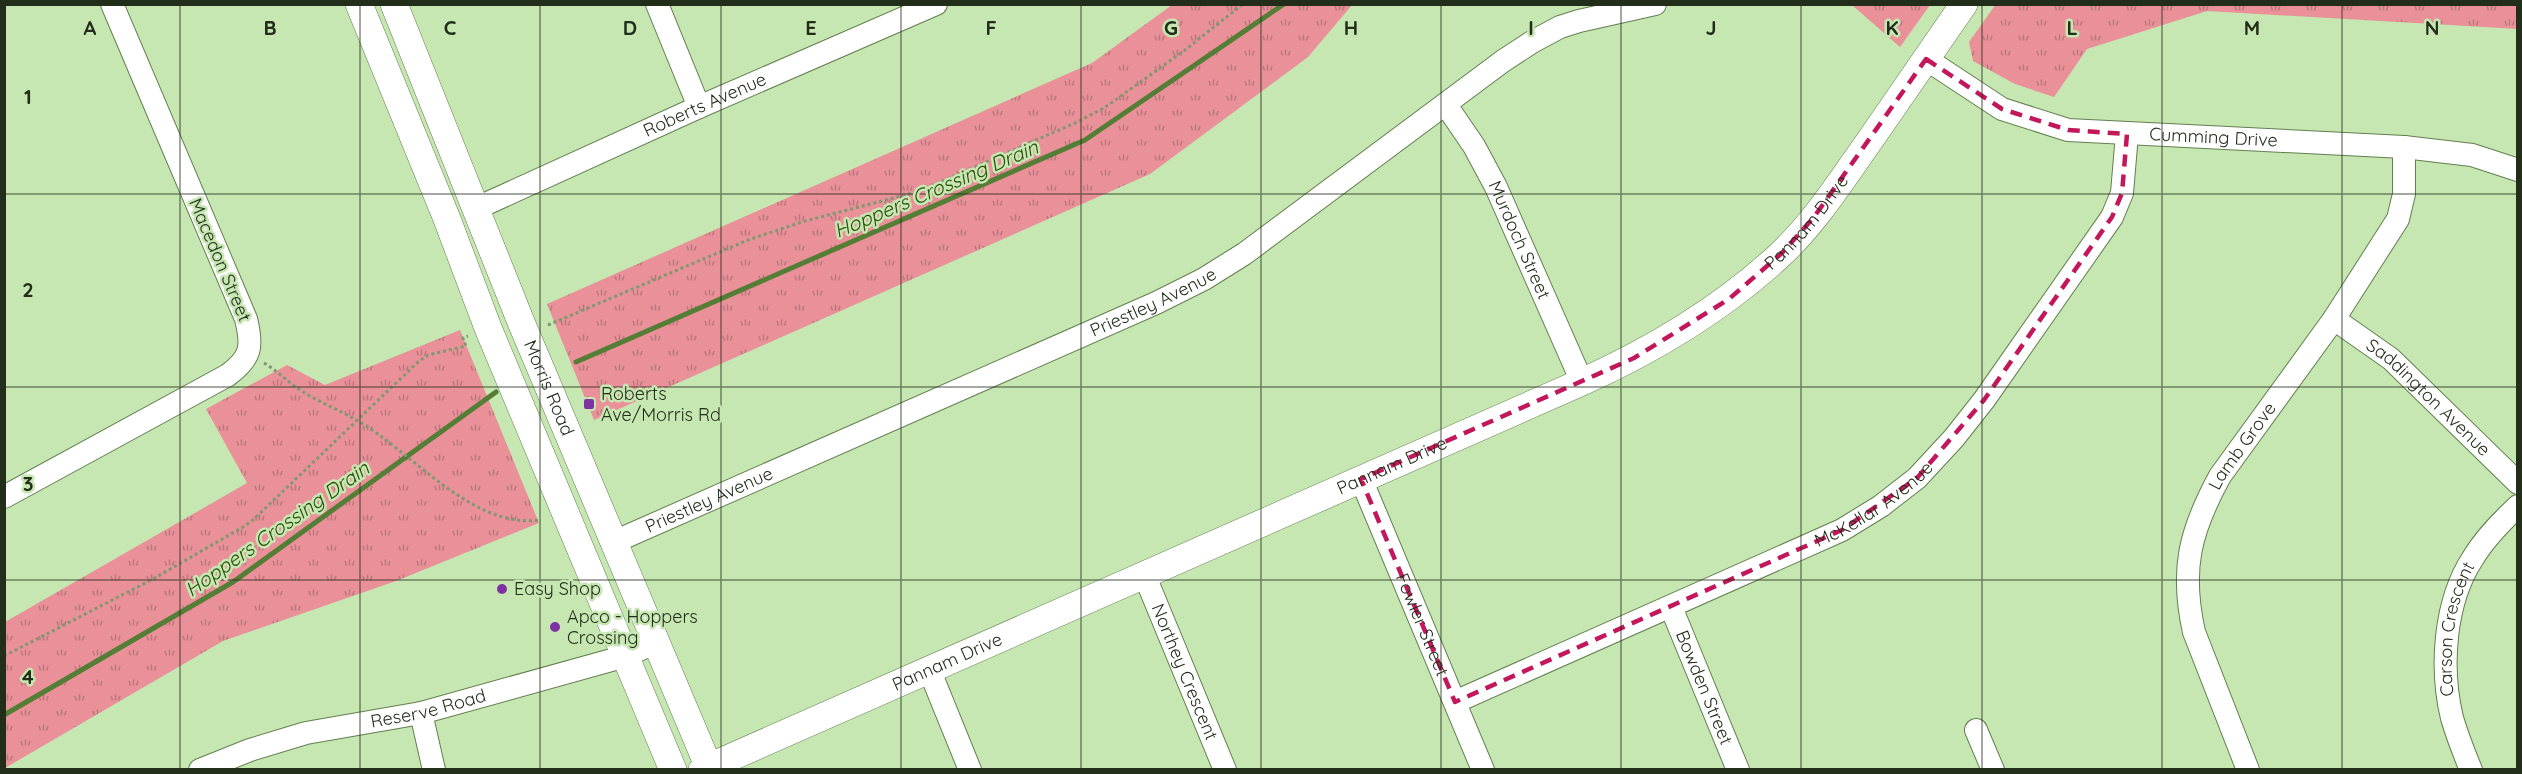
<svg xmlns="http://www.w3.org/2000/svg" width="2522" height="774" viewBox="0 0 2522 774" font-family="Quicksand,sans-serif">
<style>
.park{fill:url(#park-tufts)}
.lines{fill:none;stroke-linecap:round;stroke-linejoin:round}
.stream{stroke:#547e35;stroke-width:5}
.minor-casing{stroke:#637f50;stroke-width:24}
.tertiary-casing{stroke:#637f50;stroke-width:28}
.path{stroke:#809872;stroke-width:3;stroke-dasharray:3 3;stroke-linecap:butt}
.minor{stroke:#fff;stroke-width:22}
.tertiary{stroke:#fff;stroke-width:27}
.marked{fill:none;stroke:#c2185b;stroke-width:4.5;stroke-dasharray:12 8;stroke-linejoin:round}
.grid{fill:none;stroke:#222e1a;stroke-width:1.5;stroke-opacity:0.55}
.poi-dot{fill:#8032a3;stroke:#c6e6b2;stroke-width:2}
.labels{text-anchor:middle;stroke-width:5;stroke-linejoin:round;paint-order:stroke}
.street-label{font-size:18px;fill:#222e1a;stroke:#c6e6b2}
.poi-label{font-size:18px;fill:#222e1a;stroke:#c6e6b2;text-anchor:start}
.water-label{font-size:20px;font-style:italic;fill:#2a4d08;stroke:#c6e6b2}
.grid-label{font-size:20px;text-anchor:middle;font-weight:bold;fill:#222e1a;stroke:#c6e6b2;stroke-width:5;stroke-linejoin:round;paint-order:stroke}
</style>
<defs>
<pattern id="park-tufts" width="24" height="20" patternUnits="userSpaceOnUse" patternTransform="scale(1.5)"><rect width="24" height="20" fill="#e99099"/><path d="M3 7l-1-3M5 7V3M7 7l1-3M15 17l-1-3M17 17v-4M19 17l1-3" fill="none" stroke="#bc767c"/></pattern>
</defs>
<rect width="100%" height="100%" fill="#c6e6b2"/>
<!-- park -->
<path class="park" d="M1996,4H2517L2518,29L2207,11L2087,49L2054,97L2015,84L1973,61L1969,42Z
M1172,5H1352L1308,57L1150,174L594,420L547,304L1092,63Z
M1852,5H1930L1900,47Z
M460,330L539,523L396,581L223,641L5,768V622L247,483L206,409L287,365L325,385Z"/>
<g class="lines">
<!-- stream -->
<path class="stream" d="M576,362L1085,140L1284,4
M4,715L233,582L496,392"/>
<!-- minor casing -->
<g class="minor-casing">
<g id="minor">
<path d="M657,4L699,107"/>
<path id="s1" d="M1926,59L2002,109L2068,130L2404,147L2472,155L2518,170"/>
<path id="s2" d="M1446,105L1474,146L1496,187L1582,382"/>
<path id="s3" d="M477,208L699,107L936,4"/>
<path id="s4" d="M2334,319L2391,359L2518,483"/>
<path id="s5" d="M1361,479L1483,770"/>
<path d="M4,497L228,375C251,358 253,347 246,319L112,4"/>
<path id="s6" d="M614,542L1156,303L1204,279L1244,254L1503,61L1532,42L1560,27L1579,21L1655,4"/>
<path id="s7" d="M1144,574L1225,770"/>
<path id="s8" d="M1671,607L1738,770"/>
<path d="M929,669L970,770"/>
<path id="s9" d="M1455,702L1842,530L1881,506L1917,478L1954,438L1984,400L2112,217L2122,193L2127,134"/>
<path d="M421,713L434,770"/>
<path d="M1976,730L1993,770"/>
<path id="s10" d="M200,770L250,750L306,733L421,713L626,656L656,642"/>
<path id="s11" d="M2248,770L2194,632C2180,569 2190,531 2220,476L2334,319L2398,219L2404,194V147"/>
<path id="s12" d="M2471,770C2464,753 2457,735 2452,718C2440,668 2444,602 2473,558C2485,538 2501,522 2518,506"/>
</g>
</g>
<!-- tertiary casing -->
<g class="tertiary-casing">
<g id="tertiary">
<path d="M359,4L447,219L488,328L673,770"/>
<path id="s13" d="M394,4L521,322L710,770"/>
<path id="s14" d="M702,770L1582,382C1655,349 1722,309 1781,254C1815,222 1841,181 1868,143C1900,97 1932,51 1964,4"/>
</g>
</g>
<!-- path -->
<path class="path" d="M548,325L748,240L805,221L909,194L940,182L1075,123L1104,108L1185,50L1243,4
M264,363C276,370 286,380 297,388C316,401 338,409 358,421C411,451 472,529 539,520
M4,656L153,579L243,527L254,519L418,362L428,355L466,346L463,338L468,336"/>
<!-- minor -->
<use href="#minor" class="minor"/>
<!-- tertiary -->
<use href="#tertiary" class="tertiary"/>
</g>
<!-- marked area -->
<path class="marked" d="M1926,59L2002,109L2068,130L2127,134L2122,193L2112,217L1984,400L1917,478L1842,530L1455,702L1361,479L1634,358L1729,299L1782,253L1814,217Z"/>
<!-- grid -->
<path class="grid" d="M180,4V770M360,4V770M540,4V770M721,4V770M901,4V770M1081,4V770M1261,4V770M1441,4V770M1621,4V770M1801,4V770M1982,4V770M2162,4V770M2342,4V770M4,194H2518M4,387H2518M4,580H2518"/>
<!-- markers -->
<g class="poi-dot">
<rect x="583" y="398" width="12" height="12" rx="3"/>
<circle cx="502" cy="589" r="6"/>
<circle cx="555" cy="627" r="6"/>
</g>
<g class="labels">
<!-- street labels -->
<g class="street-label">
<text dy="6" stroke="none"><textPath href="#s3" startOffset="250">Roberts Avenue</textPath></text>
<text dy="6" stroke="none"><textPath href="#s1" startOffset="306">Cumming Drive</textPath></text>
<text dy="6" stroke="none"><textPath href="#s14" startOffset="1240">Pannam Drive</textPath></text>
<text dy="6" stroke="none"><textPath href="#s2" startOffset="154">Murdoch Street</textPath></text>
<text transform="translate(220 260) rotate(67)" y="6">Macedon Street</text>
<text dy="6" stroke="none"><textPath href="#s6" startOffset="590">Priestley Avenue</textPath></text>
<text dy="6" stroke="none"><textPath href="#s13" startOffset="414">Morris Road</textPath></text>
<text dy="6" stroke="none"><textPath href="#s4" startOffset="123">Saddington Avenue</textPath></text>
<text dy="6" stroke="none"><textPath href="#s11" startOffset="348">Lamb Grove</textPath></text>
<text dy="6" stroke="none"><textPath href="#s14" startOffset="754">Pannam Drive</textPath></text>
<text dy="6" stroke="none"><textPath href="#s6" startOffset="104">Priestley Avenue</textPath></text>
<text dy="6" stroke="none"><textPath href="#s9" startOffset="464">McKellar Avenue</textPath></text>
<text dy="6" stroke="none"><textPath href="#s5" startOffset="158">Fowler Street</textPath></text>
<text dy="6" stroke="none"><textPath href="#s12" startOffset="146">Carson Crescent</textPath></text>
<text dy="6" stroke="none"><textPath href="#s14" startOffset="268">Pannam Drive</textPath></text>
<text dy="6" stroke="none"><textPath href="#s7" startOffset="106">Northey Crescent</textPath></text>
<text dy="6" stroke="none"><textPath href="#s8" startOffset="87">Bowden Street</textPath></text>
<text dy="6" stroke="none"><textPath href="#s10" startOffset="237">Reserve Road</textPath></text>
</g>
<!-- poi labels -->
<g class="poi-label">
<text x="601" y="400">Roberts<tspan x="601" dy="21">Ave/Morris Rd</tspan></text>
<text x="514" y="595">Easy Shop</text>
<text x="567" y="623">Apco - Hoppers<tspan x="567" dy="21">Crossing</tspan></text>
</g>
<!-- water labels -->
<g class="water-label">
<text transform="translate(936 189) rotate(-23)" y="7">Hoppers Crossing Drain</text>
<text transform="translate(277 529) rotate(-35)" y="7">Hoppers Crossing Drain</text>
</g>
</g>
<g class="grid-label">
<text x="90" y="35">A</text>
<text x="270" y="35">B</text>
<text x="450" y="35">C</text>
<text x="630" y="35">D</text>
<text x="811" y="35">E</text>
<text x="991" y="35">F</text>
<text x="1171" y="35">G</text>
<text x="1351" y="35">H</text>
<text x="1531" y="35">I</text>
<text x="1711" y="35">J</text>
<text x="1892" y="35">K</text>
<text x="2072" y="35">L</text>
<text x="2252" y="35">M</text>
<text x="2432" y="35">N</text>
<text x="28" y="104">1</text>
<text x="28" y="297">2</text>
<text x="28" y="491">3</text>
<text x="28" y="684">4</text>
</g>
<!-- border -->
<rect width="2522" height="774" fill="none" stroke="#222e1a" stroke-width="12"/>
</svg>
